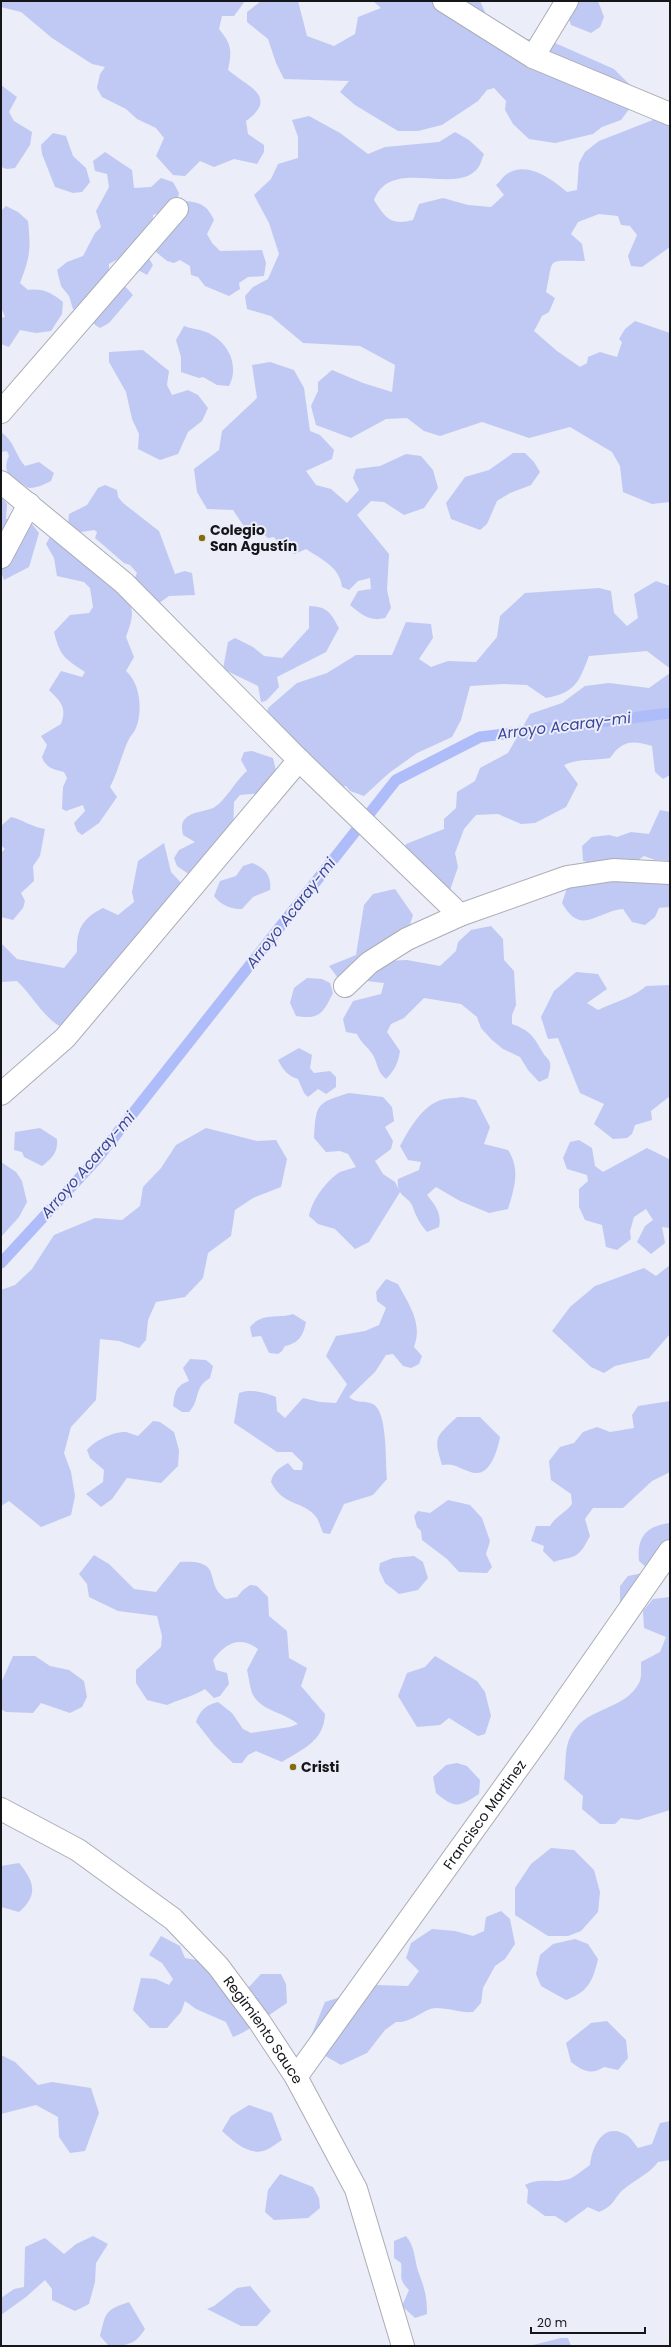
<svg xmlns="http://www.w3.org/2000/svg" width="671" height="2347" viewBox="0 0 671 2347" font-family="Poppins,sans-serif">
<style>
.green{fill:#bfc9f3}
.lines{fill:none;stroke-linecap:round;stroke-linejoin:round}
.stream{stroke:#aebcf9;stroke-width:11}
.street-casing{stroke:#aaadb6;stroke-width:24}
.street{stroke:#fff;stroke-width:22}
.poi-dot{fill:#846e0b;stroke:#ebedf8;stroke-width:1.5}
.labels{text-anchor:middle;stroke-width:4;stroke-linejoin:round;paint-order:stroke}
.poi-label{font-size:14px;font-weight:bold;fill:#15161a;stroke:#ebedf8;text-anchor:start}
.street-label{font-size:14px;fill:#15161a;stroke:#ebedf8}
.water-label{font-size:15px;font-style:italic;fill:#3c459c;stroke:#ebedf8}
</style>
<rect width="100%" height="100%" fill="#ebedf8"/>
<!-- green -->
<path class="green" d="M1,1H245L234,16H222L219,29C232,45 232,50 228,70C246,86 280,96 246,121L248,134L264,145V152L257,164L234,159L214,167L200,161L185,176L173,175L156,156L164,138L156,128L137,119L126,109L102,97L97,88L100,74L105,67L92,64L52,38L21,12L1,7Z
M261,1H298L307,36L334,46L355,34L358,17L381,8L373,1H480L497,39H546L614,69L631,86L633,104L621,120L602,127L593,134L555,143L529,139L513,124L505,110L506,101L494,88L487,90L478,101L442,125L418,131H398L355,105L340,92L349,81L284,79L276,63L268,39L247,22V12Z
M566,1H598L604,17L600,27L591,33L571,25L566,11Z
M1,85L17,97L9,112L14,121L32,132L30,145L15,168L7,169L1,167Z
M670,105V247L642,267L631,266L628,256L637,235L630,226L621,225L618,216L599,214L578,222L571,234L582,244L585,261C545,261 554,256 546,292L555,298L549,312L542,316L534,331L557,351L580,367L587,363L588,357L600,352L617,357L622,342L619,339L625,329L635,321L670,333V502L652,504L623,492L620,466L612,452L570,427L529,438L482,422L440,436L424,431L407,418L386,419L351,438L316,425L311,406L318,391V382L332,370L363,383L392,392L395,365L360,346L303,343L271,316L247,309L245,296L253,287L268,279L279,254L269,223L254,195L271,179L278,164L298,158V137L292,120L309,116L340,133L368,154L385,147L439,142L455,132L469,140L484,154C482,158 481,164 478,168C456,197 391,155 374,200C385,218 391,226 413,220L419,204L443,198L468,205L491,207L504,195L496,185C500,182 503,176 507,174C527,160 553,180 567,192L577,190L579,163L585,152L599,141L658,118Z
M53,133L66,136L73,156L86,168L90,182L82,192L73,193L55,187L42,154L41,145Z
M105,152L132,170L134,188L151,187L161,178L173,182L179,193L176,207L153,215V235L143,249L153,265L147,275L129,265L122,257L109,264V277L121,282L133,295L109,323L100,328C90,322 84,314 73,309L69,296L61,286L57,270L67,262L83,256L95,233L101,227L96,211L109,187L107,174L95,171L93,161Z
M185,201C200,202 208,206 214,220L207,234L212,243L220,251L262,250L266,263L264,276L248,277L239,283L240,289L229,296L205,286L198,277L191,275L190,266L180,260L174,263L167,261L156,252L159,235L177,214Z
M6,206L18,212L28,221C31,249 30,257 20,283L28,290C43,288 52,293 63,302L62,314L51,331L36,333L20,330L9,347L1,344V318L5,317L1,307V211Z
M184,326C191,329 199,329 206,332C228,341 240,365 229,386L217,385L203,377L199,378L181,372V357L176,340Z
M143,350L169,371L167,385L172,395L188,390L198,395L208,408L202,421L188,432L178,454L160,460L138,449L139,434L132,419L126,392L109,362V352Z
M270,362L294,370L304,388L310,431L320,435L334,450L332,459L306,471L316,485L331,489L347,503L359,490L353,478L356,469L380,466L406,454L421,456L433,470L438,488L424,508L404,515L384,502L371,501L357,515L389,554L387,590L391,608L385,618C370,622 362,615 350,605L358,591L371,589L370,578L358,581L349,590L342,587C340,567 321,559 306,549L295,554L283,549L274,537L268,538L261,532L249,534L233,510L207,509L197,492L194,469L219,450L222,431L257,398L252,365Z
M1,432C15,442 14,453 25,466L39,462L54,473L51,481C45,484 37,488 30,488C27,488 25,485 22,484C9,479 2,470 9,456L7,451L1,452Z
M513,453H525L534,462L540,472L531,485L510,493L497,501L487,524L480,530L451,519L446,503L465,477L489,470Z
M105,485L117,490L118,497L123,503L159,531L175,574L185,571L192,573L195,595L169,596L155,606L134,580L137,573L130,565L124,563L95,538L97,532L94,530L81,532L68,525L69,514L87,505L98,488Z
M1,496L7,504L6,519H28L39,533L29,567L4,580L1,572Z
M52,533C71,549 125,586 131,607C134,617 129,628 126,637L134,657L126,671C140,683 143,710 136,728C134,733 130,736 128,741C121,756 118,772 110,787L117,797L99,823L82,835L77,831L74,823L85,811L83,805L66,811L62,809L63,787L67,778L64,772C54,770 45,767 42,757L47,745L41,736L61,724C67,707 61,702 49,690L61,671L82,677L85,672C64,658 60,656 54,632L70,615L89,613L93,607L90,588L84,582L57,576L54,558L46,544Z
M656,581L670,586V667H668L647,651L589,656C579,682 575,693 546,698L527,685L503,684L470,686L461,720L452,737L417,753L389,773L364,796L350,791L346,786L317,792L263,736L268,708L297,683L327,673L356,655H392L406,622L431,624L433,638L419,659L431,667L448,661L476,662L497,637L500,616L525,593L599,588L611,591L614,613L627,626L638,618L634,594Z
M309,606C328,607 330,612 339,628L326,652L277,677L279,687L266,701L261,702L258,686L223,669L228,642L235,638L253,647L264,656L282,658L309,628Z
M670,673V775L663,779L655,772L652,746C633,740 622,740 610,758C593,761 580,758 564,765L578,784L566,807L535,823L521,824L498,814L476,815L464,829L455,853L458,867L450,890L429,894L399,869L406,844L444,829V819L456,808L457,792L475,781L480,768L508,753L530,714L562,703L585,686L609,683L649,688Z
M252,751L273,758L276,771L260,793L240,795L234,802L233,836L190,875L177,866L174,858L179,850L195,842L183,835C182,830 181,824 184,820C191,811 204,812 213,808C225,802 236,780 247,771L241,760L244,752Z
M660,810L670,812V861L655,860L644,856L633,864C619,860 612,854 600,865L583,861L582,846L592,837L609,835L617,837L631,832L649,834Z
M11,817C23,820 32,827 45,829L40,856L33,866L34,881L21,893L25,901L23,908L13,920L1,917V853L5,849L1,845V826Z
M164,843L171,872L186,888L87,1029C79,1029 67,1030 61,1027C44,1018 31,994 17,981L1,982V943L17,959L64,968L77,952C76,929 83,918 103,908L118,915L134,902L132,892L138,861Z
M252,863C265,867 272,877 270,890L253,897L242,909C231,910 220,904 214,896L220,881L236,876L243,866Z
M645,873L670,885V907L659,908L655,917L645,925L632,922L623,909C597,911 581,937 562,903L568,885Z
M395,889L413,915L409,928L387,961L407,960L440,966L456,951L458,942L471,930L491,926L503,939L504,960L514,971L516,1005L512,1015V1024C531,1031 534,1037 543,1053C545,1057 549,1058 550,1063C551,1068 549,1073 548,1078L539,1082L528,1070L520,1057L503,1049L492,1040L481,1028L477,1017L461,1004L424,998L404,1018L391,1024L387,1032L400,1051C398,1063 395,1070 386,1079C377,1072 378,1064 373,1055C368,1047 361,1043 357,1034L346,1032L343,1019L353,1001L381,994L384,983L358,980L344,986L329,966L356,955L364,905L373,894Z
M576,972L598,974L607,989L587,1003L598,1010C613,1003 636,996 646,986L670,985V1096L651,1111L652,1120L635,1125L632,1134L627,1138L613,1139L594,1124L604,1104L580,1093L558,1038L548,1039L541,1017L554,991Z
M307,978L322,979L330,983L333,993C323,1013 320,1020 296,1016L290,1003L294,988Z
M299,1048L312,1055L310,1068L314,1073L330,1071L336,1077V1087L326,1094L318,1089L308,1097L304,1093L298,1079C288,1076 283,1070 278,1060Z
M349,1093L383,1097L392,1107L394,1121L385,1127L393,1141L391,1149L375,1161L383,1174L395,1182L400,1192L369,1242L355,1249L335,1229L318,1224L309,1216C312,1200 326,1181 340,1172C345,1170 351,1169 356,1167L348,1154L340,1151L326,1152L314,1138C316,1104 316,1103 349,1093Z
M463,1097L476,1100L490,1127L484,1144L508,1150C521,1170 514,1189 508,1209L489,1213L460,1201L436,1187L427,1195C435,1205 442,1213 439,1227L427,1232C418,1221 417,1218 412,1205C408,1196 396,1197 398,1179L419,1170L421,1162L408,1160L400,1146C409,1130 420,1109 438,1101C445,1098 455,1098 463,1097Z
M40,1128L57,1139C58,1153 52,1158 42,1166L24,1157L22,1152L14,1150L15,1132Z
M206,1128L257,1141L276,1140L287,1159L281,1187L253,1198L235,1210L231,1236L208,1253L203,1278L185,1297L156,1302L148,1320L146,1340L139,1348L119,1341L100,1339L96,1400L71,1427L64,1453L71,1472L75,1496L71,1515L41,1527L9,1501L1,1506V1290L15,1285L32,1269L54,1235L95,1218L122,1220L140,1206L143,1187L161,1168L176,1145Z
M579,1140L592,1148L595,1166L603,1172L647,1148L669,1159L670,1228L662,1227L665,1243L651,1254L637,1242L645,1226L653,1220L646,1209L634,1217L630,1231L631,1239L617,1250L606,1247L602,1225L585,1220L579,1207V1189L588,1181L587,1175L567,1169L563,1158L570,1142Z
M1,1162L16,1172L22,1181L27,1202L19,1217L1,1237Z
M670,1265V1334L649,1358L615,1366L604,1373L591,1367L552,1331L570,1307L595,1286L644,1268L656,1276Z
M386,1279L398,1284C409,1305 423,1323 414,1347L422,1356L419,1364L411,1368L403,1366L393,1354L386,1355L375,1372L349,1397C357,1404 364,1400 373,1404C388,1412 385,1462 387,1479L373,1495L344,1504L330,1534L323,1533C321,1528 319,1522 317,1518C304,1500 283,1507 271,1482C273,1472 279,1468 288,1463L294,1470H302L303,1463L292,1452H277L234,1423L239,1393C251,1388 265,1393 276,1397L277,1411L285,1418L303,1398L320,1402L336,1403L347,1384L326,1356L336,1336L365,1331L379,1325L386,1308L377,1301L376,1292Z
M293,1314L306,1322C303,1336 299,1343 285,1346L282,1351L278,1354L269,1353L261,1336L252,1337L250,1327C262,1312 278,1319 293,1314Z
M190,1359L206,1360L213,1366L210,1378C193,1388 201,1399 189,1412H182L173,1406C175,1393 175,1386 189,1381L183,1368Z
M670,1401V1472L652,1481L623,1508H593L585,1519L590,1536C586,1543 581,1555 572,1557C566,1559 561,1559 554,1562L543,1551L544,1546L531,1541L536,1526H550C555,1517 565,1513 572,1504L571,1494L551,1480L549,1461L560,1447L574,1443L583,1432L597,1427L610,1432L634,1428L632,1415L638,1406Z
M457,1417H480L500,1437C498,1448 491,1475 475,1473C463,1471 455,1462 442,1465C433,1436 436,1437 457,1417Z
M153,1421L160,1422L174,1432L179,1450L178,1466L161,1483L127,1478L112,1499L101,1507L86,1494L103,1482L104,1470L90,1458L87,1450C94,1441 114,1431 126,1432C130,1433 134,1435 138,1436Z
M448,1500L470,1505L482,1518L490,1541L486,1554L492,1567L487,1573L459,1572L447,1559L422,1540L421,1531L417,1527L414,1516L418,1511L430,1513Z
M670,1523V1563L620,1607V1586L628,1576L643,1573L647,1568L639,1561C637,1537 646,1526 670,1523Z
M94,1555L109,1564L134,1589L156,1592L180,1562C226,1559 202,1583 226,1599L237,1597L243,1590L250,1585L257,1586L268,1597L269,1616L287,1631L289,1658L307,1668L301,1686L325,1714C324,1741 303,1749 282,1762L256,1751L248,1755L242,1763H233L214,1745L196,1722C200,1710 206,1705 218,1702L232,1713L243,1729L251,1733L290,1727L298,1724C286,1713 262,1711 253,1695C250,1689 249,1678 247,1670L258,1649C239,1635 225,1644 213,1660L216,1670L227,1673L229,1684L220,1696L214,1698L205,1689C192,1697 180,1699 167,1705L147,1700L136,1683V1670L161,1647L162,1636L157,1616L118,1611L89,1597L87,1584L79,1574Z
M414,1556L423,1562L428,1578L418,1590L399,1594L385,1583L379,1570L380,1563L393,1558Z
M670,1597V1810L638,1820L621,1818L615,1824H600L582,1809L583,1796L564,1779C567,1763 563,1747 573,1732C588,1707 625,1710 639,1683C642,1678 641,1668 641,1662L660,1652L666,1637L644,1628L643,1611L653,1599Z
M13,1656H35L50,1666L69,1670L84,1681L87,1697L82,1707L70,1713L41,1703L33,1713L6,1712L1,1709V1683Z
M435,1656L477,1681L485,1692L491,1716L485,1734L478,1736L449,1718L440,1725L417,1727L398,1696L407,1673L425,1667Z
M457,1763L467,1766L480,1780L479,1794C459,1807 455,1809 436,1793L433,1777L446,1765Z
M551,1848L574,1850L594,1870L600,1892L598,1912L581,1931L568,1936H548L515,1915V1888L531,1864Z
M19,1863C34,1881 39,1895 19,1912L1,1907V1866Z
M501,1911L510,1919L515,1944L505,1959L495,1966L483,1988L481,2003L473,2012C460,2013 449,2008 436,2008C424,2008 413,2023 396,2022L385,2030L367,2053L341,2065L327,2057L309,2041L325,2002L377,1985L408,1986L419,1971L406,1958L411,1943L432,1929L455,1931L473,1936L484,1931L486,1917Z
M161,1936L180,1946L185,1958L196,1960L249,1987L261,1974H281L286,1984L287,2003C269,2014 253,2029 233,2037L226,2022L196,2009L185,2001L181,2012L167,2028H150L133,2010L141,1978L156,1979L169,1985L173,1979L162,1963L149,1955Z
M575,1939L588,1944L598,1959C593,1981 588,1992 566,2000L541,1986L536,1974L540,1955L553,1944Z
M607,2021L626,2040L628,2058L618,2070L604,2067C590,2076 582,2070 571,2062L566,2043L591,2023Z
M1,2055L15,2062L38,2085L52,2082L91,2088L99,2113L85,2151L70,2153L59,2137L58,2117L36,2105L1,2114Z
M249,2105L272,2113L282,2140C277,2143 269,2150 263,2151C247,2155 232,2140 222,2131L231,2116Z
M670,2121V2160L658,2162C649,2174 636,2179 624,2189C612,2199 617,2204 599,2212L588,2207L566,2223L555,2216H545L527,2203L528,2190L525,2185C541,2177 553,2184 569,2179C575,2177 584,2169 590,2165C592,2146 604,2120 628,2136C632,2139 635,2145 638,2148L652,2144L660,2123Z
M280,2174L313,2187L319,2198L320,2208L308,2218L274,2220L265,2212L268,2190Z
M93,2236L108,2244L96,2263L95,2282L89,2304L75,2311L52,2300V2289L45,2280L26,2297L1,2315V2298L14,2289L24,2287L25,2247L45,2238L64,2254L76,2244Z
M406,2236C415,2247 414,2257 418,2271C424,2287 427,2295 427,2314L415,2318L402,2306L409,2290C397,2278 403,2276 401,2263L394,2258V2241Z
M250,2286L271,2311L257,2326H241L207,2309L214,2306L237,2288Z
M129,2302L145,2329C136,2344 126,2347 108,2345L100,2336C106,2312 105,2310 129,2302Z
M561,2338H568L571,2346H529Z"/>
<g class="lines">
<!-- stream -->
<path class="stream" d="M1,1263L96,1160L396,780L480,737L670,713"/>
<!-- street casing -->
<g class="street-casing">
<g id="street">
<path d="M444,1L533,57L670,114"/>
<path d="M533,57L567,1"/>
<path d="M1,412L177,209"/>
<path d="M1,482L124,583L299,760L460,915L567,877L613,870L670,873"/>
<path d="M1,557L29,504"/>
<path d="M345,986L369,963L407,939L460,915"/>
<path d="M1,1094L65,1038L299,760"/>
<path id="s1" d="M1,1809L78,1850L173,1919L218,1966L259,2021L296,2077L356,2189L403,2346"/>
<path id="s2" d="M296,2077L541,1736L670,1551"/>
</g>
</g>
<!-- street -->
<use href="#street" class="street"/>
</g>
<!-- markers -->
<g class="poi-dot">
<circle cx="202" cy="538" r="4"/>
<circle cx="293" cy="1767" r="4"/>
</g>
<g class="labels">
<!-- poi labels -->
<g class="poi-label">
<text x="210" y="535">Colegio<tspan x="210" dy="16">San Agustín</tspan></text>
<text x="301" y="1772">Cristi</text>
</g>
<!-- street labels -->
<g class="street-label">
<text dy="5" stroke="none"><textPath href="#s2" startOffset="323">Francisco Martinez</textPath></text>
<text dy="5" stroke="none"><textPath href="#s1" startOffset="348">Regimiento Sauce</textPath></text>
</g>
<!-- water labels -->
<g class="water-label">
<text transform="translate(564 726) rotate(-7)" y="5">Arroyo Acaray-mi</text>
<text transform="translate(291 913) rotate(-52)" y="5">Arroyo Acaray-mi</text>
<text transform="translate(88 1165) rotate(-49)" y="5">Arroyo Acaray-mi</text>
</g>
</g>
<!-- border -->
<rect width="671" height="2347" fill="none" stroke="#15161a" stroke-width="4"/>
<!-- scale -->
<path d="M531 2327v6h114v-6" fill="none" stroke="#15161a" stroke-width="2"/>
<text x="537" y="2327" font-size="12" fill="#15161a" stroke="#ebedf8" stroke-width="3" paint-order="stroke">20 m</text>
</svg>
